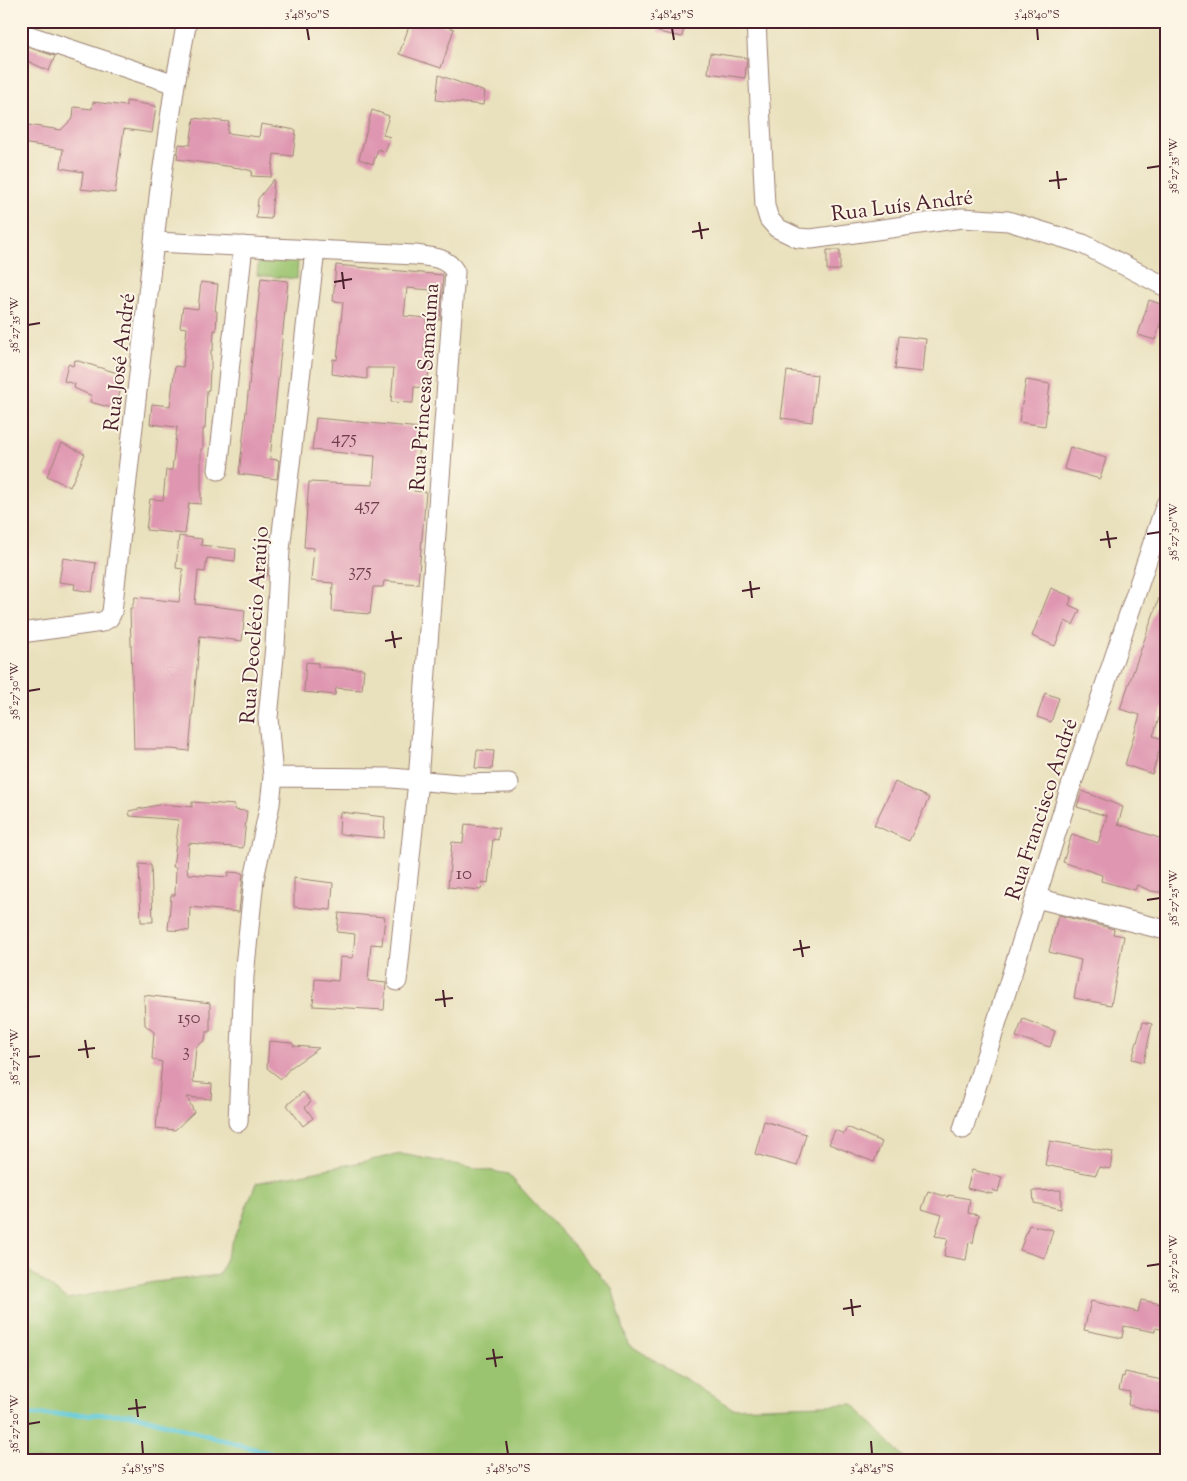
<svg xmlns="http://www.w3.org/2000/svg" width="1187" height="1481" viewBox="0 0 1187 1481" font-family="'Sorts Mill Goudy',serif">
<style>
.green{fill:#9bc470;stroke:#72724e}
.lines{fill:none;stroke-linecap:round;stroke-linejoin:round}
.stream{stroke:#5fc9d9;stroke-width:5}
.building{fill:#df97b1}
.minor-casing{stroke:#9a8074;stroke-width:21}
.minor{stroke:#fff;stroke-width:19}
.ticks{fill:none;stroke:#4a1f2b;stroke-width:2}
.labels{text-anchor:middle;stroke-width:4;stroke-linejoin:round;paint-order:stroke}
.number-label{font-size:19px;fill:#6f3d4c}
.street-label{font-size:21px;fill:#4a1f2b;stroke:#fcf5e5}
.neatline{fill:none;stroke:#4a1f2b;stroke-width:2}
.ticks-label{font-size:12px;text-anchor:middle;fill:#4a1f2b}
</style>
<rect width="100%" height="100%" fill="#fcf5e5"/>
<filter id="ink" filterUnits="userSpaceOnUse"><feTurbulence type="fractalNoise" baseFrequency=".02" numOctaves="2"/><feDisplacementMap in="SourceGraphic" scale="10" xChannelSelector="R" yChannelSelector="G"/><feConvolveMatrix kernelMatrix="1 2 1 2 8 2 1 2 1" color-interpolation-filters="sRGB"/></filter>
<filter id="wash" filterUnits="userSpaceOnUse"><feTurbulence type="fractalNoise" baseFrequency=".0096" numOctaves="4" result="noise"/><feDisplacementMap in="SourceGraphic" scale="20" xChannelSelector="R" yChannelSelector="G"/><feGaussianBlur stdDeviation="1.12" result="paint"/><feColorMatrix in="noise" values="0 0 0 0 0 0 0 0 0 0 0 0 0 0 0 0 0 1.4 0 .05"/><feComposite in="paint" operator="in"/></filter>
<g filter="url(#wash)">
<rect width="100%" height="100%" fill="#e9e1bd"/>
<!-- green -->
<path class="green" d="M259,257L298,260L297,279L257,275Z
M401,1154L508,1174L612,1288L628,1344L732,1408L853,1404L906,1460H21V1265L67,1299L155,1282L219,1275L256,1183Z"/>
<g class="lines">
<!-- stream -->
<path class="stream" d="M21,1412L29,1415L131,1414L293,1460"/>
</g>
<g id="blocks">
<!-- building -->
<path class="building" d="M411,21H441L440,24L454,29L441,68L399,54Z
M661,21H685L682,37L658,32Z
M21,45L55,56L49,71L21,58Z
M710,53L747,58L745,78L708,73Z
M439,75L485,92L483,105L436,100Z
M126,101L156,106L152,133L124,129L115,193L81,189L83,172L61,168L63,149L21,143V124L61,130L73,118L74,107L92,109L93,102L126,106Z
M372,110L389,116L383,135L390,137L385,152L378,149L373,164L359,159Z
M194,118L229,122L227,133L259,137L261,124L296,130L293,156L274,154L271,177L251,176L252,171L240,168L177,159L179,144L190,145Z
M274,179L271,219L256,218L258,199Z
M827,250H840V270H827Z
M336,265L443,275L440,320L428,319L431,290L407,288L404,316L427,318L424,351H431L427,388L414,387L413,403L391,402L394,368H367V379L332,374L333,359L337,360L343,302L333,301Z
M261,278L288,281L270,459L279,460L277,479L239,474Z
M201,282L218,284L215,311H217L216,331L214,330L213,350H211V370H210L209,390H207L205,429H203V449H201V504L189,503L185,534L146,530L150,499L163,500L166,470H172L177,427L150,424L152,404L170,406L175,366L183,367L187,328L180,327L183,307L198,309Z
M1149,300L1166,306L1155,340L1138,335Z
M899,336L926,339L923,372L895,369Z
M75,360L124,375L116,409L90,402L92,396L74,388L75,384L64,381L68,364L73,366Z
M787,371L817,375L812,422L781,418Z
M1026,380L1050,384L1045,426L1019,422Z
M316,418L421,428L414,491L426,492L418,584L384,581L383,587H373L370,614L332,611L333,583L311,581L314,548L304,547L309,482L373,485L375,456L312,450Z
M62,443L85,454L70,487L47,476Z
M1070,447L1106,458L1100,479L1064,469Z
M179,536L202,539L201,545L236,549L235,561L207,558L205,572L198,571L195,604L245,610L242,641L200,636L189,751L171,749H134L130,608H132L135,597L179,602L183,569L176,568Z
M63,558L96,563L92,592L74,589L75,584L59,582Z
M261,562L268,563L267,576L259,575Z
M1164,584H1166V698L1153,736L1163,739L1152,774L1125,765L1140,715L1120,709Z
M1051,588L1072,597L1069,605L1080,610L1073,625L1065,621L1055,646L1032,636Z
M306,662L318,663V667L364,669L362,690L336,688L335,695L304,692Z
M1045,693L1059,698L1051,722L1037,717Z
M477,750L494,751L492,769L475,768Z
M895,782L929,798L909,841L874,825Z
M1082,791L1123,807L1118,824L1162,839L1161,853H1166V893L1151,891L1137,885L1135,890L1101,881L1102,875L1063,862L1072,834L1098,843L1107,816L1077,807Z
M192,802L235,805L234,810L247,811L243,848L189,843L187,868L188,874L228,877V872L243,873L239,912L190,907L189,931L168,930L171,895H175L176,867H173L179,820L130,816L129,811L163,804L192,807Z
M340,812L385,817L384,838L339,834Z
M465,824L499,828L498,840L493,839L488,883L482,882L481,890L448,887L452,842L463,843Z
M139,864L151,865L153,922H141Z
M294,878L333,883L331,910L294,907Z
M339,913L385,917L382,945L371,944L368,981L386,983L384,1010L313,1006L315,979L338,981L340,957L353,958L355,934L337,932Z
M1058,915L1114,929L1113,934L1124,936L1111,1005L1074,998L1081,960L1049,952Z
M144,995L210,1003V1032H206L205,1040L196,1047L193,1082L212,1084L211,1099L187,1097L194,1112L175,1130L156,1128L162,1062L152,1059L154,1032L145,1025Z
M1023,1019L1055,1031L1050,1047L1016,1037Z
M1143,1022L1152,1024L1144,1062L1132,1059Z
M269,1041L292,1043L294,1046L319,1048L290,1068L281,1079L267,1068Z
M303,1092L311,1102L305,1107L313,1118L303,1126L287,1105Z
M764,1121L806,1134L797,1166L755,1154Z
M847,1127L882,1142L874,1162L829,1144L835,1130L844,1134Z
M1050,1141L1113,1152L1110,1169L1099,1167L1096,1175L1045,1165Z
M972,1170L1002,1177L998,1192L993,1190L992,1194L967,1188Z
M1061,1190V1209L1034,1203L1033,1191Z
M928,1191L948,1197V1195L970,1199L968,1213L978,1215L973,1243L969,1242L966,1260L944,1256L948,1238L935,1236L942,1215L922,1209Z
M1029,1225L1053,1230L1045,1258L1020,1250Z
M1141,1300L1166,1305V1330L1155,1328V1332L1124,1326L1122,1338L1084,1330L1091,1301L1138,1312Z
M1125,1372L1166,1381V1414L1128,1405L1130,1392L1119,1390L1122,1376L1124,1377Z"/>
</g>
</g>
<g filter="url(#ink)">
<use href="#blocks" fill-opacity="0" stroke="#9a8074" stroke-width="1"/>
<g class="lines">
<!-- minor casing -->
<g class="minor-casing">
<path id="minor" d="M756,21L765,206L769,219L777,228L798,238L811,239L962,218L1008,221L1083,244L1166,287
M21,33L175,84
M155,242L415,255C431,257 447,257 455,272L418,781L397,981
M218,470L243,246
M21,633L102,622L109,618L112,612L160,188L175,84L187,21
M273,777L392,778L459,784L509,783
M1036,898L1166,930
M238,1122L244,976L254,879L270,804L273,777L268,718L275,646L280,550L315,250
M963,1129L1069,792L1166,504"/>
</g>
<!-- minor -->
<use href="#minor" class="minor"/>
</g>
</g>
<!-- ticks -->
<path class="ticks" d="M307,28L309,40M672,28L674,40M1037,28L1038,40M1147,168L1160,166M1057,171L1059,189M1049,181L1067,179M699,222L702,239M692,232L709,229M342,272L344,289M334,282L352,279M28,325L40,323M1107,531L1110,548M1147,534L1160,532M1100,540L1117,538M750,581L752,598M742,591L760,588M392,631L395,648M385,641L402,638M28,691L40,689M1147,900L1160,898M800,940L803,957M793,950L810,947M443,990L445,1007M435,1000L453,998M85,1040L88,1058M78,1050L95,1048M28,1057L40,1056M1147,1266L1160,1264M851,1299L853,1316M843,1309L861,1306M493,1349L496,1367M486,1359L503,1357M136,1399L138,1417M128,1409L146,1407M28,1424L40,1422M142,1441L143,1454M506,1441L508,1454M871,1441L872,1454"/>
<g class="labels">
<!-- number labels -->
<g class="number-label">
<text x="344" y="443">475</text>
<text x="367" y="510">457</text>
<text x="360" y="576">375</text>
<text x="464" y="879">10</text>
<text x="189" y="1023">150</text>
<text x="186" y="1056">3</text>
</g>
<!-- street labels -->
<g class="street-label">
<text transform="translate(902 205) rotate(-7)" y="7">Rua Luís André</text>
<text transform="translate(119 362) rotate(-83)" y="7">Rua José André</text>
<text transform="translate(424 387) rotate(-86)" y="7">Rua Princesa Samaúma</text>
<text transform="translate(254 625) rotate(-86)" y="7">Rua Deoclécio Araújo</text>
<text transform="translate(1041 809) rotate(-72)" y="7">Rua Francisco André</text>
</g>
</g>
<!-- margin -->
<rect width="1187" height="1481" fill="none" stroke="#fcf5e5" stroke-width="55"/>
<rect x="28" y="28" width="1132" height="1426" class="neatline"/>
<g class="ticks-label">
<text x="307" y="18">3°48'50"S</text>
<text x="672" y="18">3°48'45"S</text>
<text x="1037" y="18">3°48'40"S</text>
<text transform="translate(1173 166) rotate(-90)" y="4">38°27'35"W</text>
<text transform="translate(14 325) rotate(-90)" y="4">38°27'35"W</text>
<text transform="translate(1173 532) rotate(-90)" y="4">38°27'30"W</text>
<text transform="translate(14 691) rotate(-90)" y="4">38°27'30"W</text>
<text transform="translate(1173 898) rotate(-90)" y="4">38°27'25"W</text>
<text transform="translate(14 1057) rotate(-90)" y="4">38°27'25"W</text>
<text transform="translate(1173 1264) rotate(-90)" y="4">38°27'20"W</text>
<text transform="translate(14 1424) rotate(-90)" y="4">38°27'20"W</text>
<text x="143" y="1472">3°48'55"S</text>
<text x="508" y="1472">3°48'50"S</text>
<text x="872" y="1472">3°48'45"S</text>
</g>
</svg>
